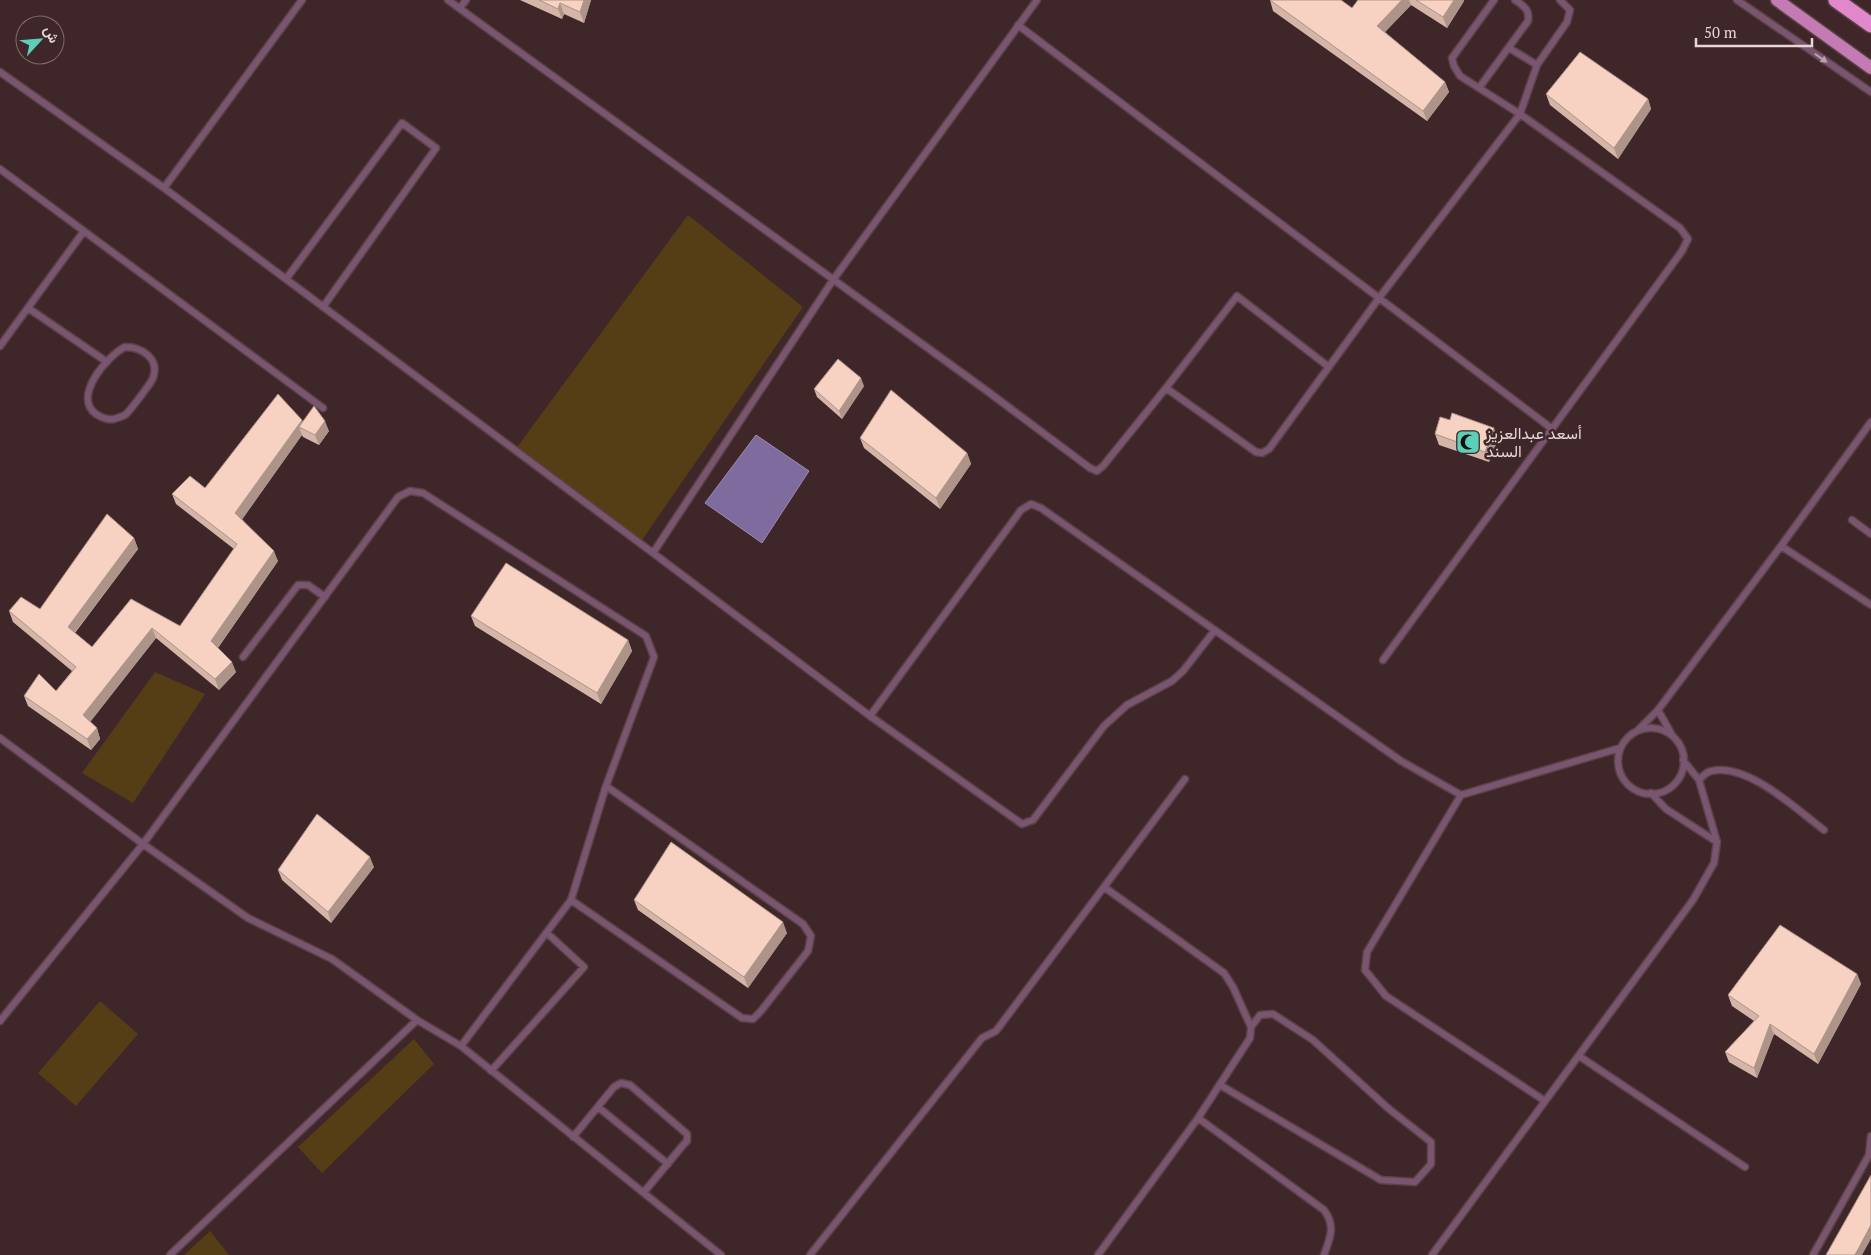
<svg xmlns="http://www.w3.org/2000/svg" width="1871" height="1255" viewBox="0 0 1871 1255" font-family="'PT Serif',Vazirmatn,serif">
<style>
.green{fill:#553e16}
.water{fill:#7f6b9d;stroke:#9e8bae}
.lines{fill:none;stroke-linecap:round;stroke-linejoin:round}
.service-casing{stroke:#5a4245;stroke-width:9}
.primary-casing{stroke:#5a4245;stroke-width:15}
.motorway-casing{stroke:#5a4245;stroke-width:18}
.service{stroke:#7a5570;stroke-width:6}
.primary{stroke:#c47ab2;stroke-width:12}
.motorway{stroke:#e187cb;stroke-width:15}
.wall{fill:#d4b5a8}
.shaded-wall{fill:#ad9388}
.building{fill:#f7d2c3;stroke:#ad9388}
.oneway{fill:#bba2ae}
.labels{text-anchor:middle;stroke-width:5;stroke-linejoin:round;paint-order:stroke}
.poi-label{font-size:16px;fill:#e7d5d7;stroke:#3f2629;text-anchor:start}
</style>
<rect width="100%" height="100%" fill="#3f2629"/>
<!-- green -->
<path class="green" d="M688,215L803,307L642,540L515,450Z
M155,672L205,694L133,803L82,773Z
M100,1001L138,1034L76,1106L38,1073Z
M414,1039L434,1064L322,1173L298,1147Z
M210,1231L229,1255H184Z"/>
<!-- water -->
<path class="water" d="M756,435L809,471L762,543L705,503Z"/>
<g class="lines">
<!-- service casing -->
<g class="service-casing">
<path id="service" d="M302,0L164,188L653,553
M448,0L987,391L1090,468L1097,471L1103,466L1166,388L1237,296L1329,367
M1037,0L833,280L653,553L870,716L1022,824L1033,820L1104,726L1127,705L1172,681L1183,671L1215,630
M1737,0L1871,92
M460,8L466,0
M1018,25L1551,428
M1509,48L1537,65
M0,72L164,188
M1479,88L1528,21C1530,10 1524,6 1515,0
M0,169L323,408
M286,279L402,123L436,148L323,307
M28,308L107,362
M0,346L84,231
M125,347C141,347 160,358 153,378C151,383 130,411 125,415C121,417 118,418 114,419C108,420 102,418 96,414C72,397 107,356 125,347Z
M1166,388L1256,452L1262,453L1269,449L1379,298L1520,114L1537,65L1567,22L1570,10L1560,0
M1852,520L1871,534
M1781,546L1871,605
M243,657L298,585H308L325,597
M1383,660L1682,251L1688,239L1680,228L1520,114L1460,76L1454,66L1452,58L1494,0
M1658,710L1672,735
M870,716L1021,510L1031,504L1041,508L1401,761L1461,795
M1618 761a33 33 0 1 1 66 0a33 33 0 1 1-66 0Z
M1638,730L1658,710L1781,546L1871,422
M0,738L143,844L248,918L332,959L417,1020L461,1046L721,1255
M1699,780C1702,777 1706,772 1711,771C1747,762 1796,809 1824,830
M1651,793L1666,809L1717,842
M571,900L742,1018L753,1019L761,1011L808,951L811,936L803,924L606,786
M0,1021L143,844L398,497L410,491L423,493L646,636L654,657L606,786L571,900L461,1046
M1579,1056L1745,1167
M491,1071L584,967L547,933
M1220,1085L1381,1180L1415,1182L1431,1164V1142L1389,1109L1313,1040L1273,1014L1260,1015L1251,1027
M1545,1101L1386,996L1365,970L1367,952L1461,795L1620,748
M598,1107L668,1164
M1198,1118L1324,1210C1336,1226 1330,1238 1324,1255
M573,1137L614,1087L621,1083L630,1085L687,1134V1141L684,1144L644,1192
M170,1255L417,1020
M810,1255L982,1038L996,1031L1185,779
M1098,1255L1198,1118L1250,1038L1251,1027L1233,987L1224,973L1104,887
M1432,1255L1693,900L1714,863L1717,842L1699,780L1683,760
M1813,1255L1869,1155L1871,1136"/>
</g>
<!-- primary casing -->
<g class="primary-casing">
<path id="primary" d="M1777,0L1871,68"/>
</g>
<!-- motorway casing -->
<g class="motorway-casing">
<path id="motorway" d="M1836,0L1871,25"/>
</g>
<!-- service -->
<use href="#service" class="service"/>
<!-- primary -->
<use href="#primary" class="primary"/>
<!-- motorway -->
<use href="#motorway" class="motorway"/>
</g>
<!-- wall -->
<path class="wall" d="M520,0H591L584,23L564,14L562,19Z
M1270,0L1352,8L1358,0H1463L1464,1L1447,28L1411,5L1385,32L1445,82L1449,92L1427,121L1273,11Z
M1546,94L1648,99L1651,109L1618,159L1550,105Z
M864,386L842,419L817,397L814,389Z
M302,420L303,422L329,431L319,445L303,437L302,435L242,519L278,561L218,648L236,672L219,690L156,638L90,722L97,728L100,739L91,750L28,706L24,696L56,691L72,671L13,622L9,611L40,609L134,538L138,549L75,633L92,647L131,599L180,626L234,549L176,504L172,494L205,488Z
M1435,434L1498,439L1489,462L1439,445Z
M860,438L967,453L971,464L940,509L864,448Z
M471,616L628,640L632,651L601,704L475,626Z
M374,867L331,923L282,880L278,870Z
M634,900L787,933L748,988L638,910Z
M1857,974L1861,984L1818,1064L1774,1034L1757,1078L1729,1062L1725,1052L1754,1021L1732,1006L1728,995Z"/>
<!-- shaded-wall -->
<path class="shaded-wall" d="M584,0H591L584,23L580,12Z
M1402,0H1409L1411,5L1381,36L1377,26Z
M1454,0H1463L1464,1L1447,28L1443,17Z
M560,3L564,14L562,19L558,9Z
M1445,82L1449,92L1427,121L1423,111Z
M1648,99L1651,109L1618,159L1614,148Z
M861,378L864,386L842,419L839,411Z
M302,420L306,430L299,427L302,435L239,524L235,513Z
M325,421L329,431L319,445L315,435Z
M1494,428L1498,439L1489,462L1485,452Z
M967,453L971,464L940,509L936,498Z
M134,538L138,549L71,637L68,627Z
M274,551L278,561L215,652L211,641Z
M152,628L156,638L87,726L83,715Z
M628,640L632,651L601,704L597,693Z
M232,662L236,672L219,690L215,679Z
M97,728L100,739L91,750L87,739Z
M370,857L374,867L331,923L328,912Z
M783,922L787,933L748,988L744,977Z
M1857,974L1861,984L1818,1064L1814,1054Z
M1770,1024L1774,1034L1757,1078L1754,1068Z
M1871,1225V1239L1862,1255H1855Z"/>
<!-- building -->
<path class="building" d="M539,0H584L580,12L560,3L558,9Z
M1270,0H1341L1352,8L1358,0H1402L1377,26L1445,82L1423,111Z
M1416,0H1454L1443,17Z
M1580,52L1648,99L1614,148L1546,94Z
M838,359L861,378L839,411L814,389Z
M891,390L967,453L936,498L860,438Z
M278,394L302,420L235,513L274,551L211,641L232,662L215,679L152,628L83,715L97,728L87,739L24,696L39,674L56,691L76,667L9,611L21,597L40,609L107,514L134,538L68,627L92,647L131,599L180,626L237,544L172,494L190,476L205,488Z
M314,406L325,421L315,435L299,427Z
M1452,413L1494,428L1485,452L1435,434L1440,417L1450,420Z
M506,563L628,640L597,693L471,616Z
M317,814L370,857L328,912L278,870Z
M671,842L783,922L744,977L634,900Z
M1780,925L1857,974L1814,1054L1770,1024L1754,1068L1725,1052L1759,1016L1728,995Z
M1871,1175V1225L1855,1255H1826Z"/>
<!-- one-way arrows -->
<defs><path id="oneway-solid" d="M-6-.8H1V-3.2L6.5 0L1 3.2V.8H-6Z" transform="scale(1.25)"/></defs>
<use class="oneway" href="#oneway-solid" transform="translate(1821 58) rotate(35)"/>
<!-- icons -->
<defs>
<g id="mosque-square" transform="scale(1.25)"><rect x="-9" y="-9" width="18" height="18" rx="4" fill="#5dceb9" stroke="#3f2629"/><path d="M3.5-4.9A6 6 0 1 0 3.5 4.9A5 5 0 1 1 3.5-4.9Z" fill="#111"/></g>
</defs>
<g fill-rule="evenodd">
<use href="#mosque-square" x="1468" y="442"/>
</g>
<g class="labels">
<!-- poi labels -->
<g class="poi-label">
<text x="1486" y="439">أسعد عبدالعزيز<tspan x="1486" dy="18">السند</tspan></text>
</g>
</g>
<!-- north arrow -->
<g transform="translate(40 40) rotate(64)"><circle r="24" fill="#3f2629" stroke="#826c6f"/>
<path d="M0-4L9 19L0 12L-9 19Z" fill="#5dceb9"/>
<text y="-8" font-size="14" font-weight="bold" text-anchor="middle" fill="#e7d5d7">ش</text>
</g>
<!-- scale -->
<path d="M1696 38v8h116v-8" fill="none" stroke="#e7d5d7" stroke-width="2.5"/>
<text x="1704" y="38" font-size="15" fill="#e7d5d7" stroke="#3f2629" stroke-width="4" paint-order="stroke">50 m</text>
</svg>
